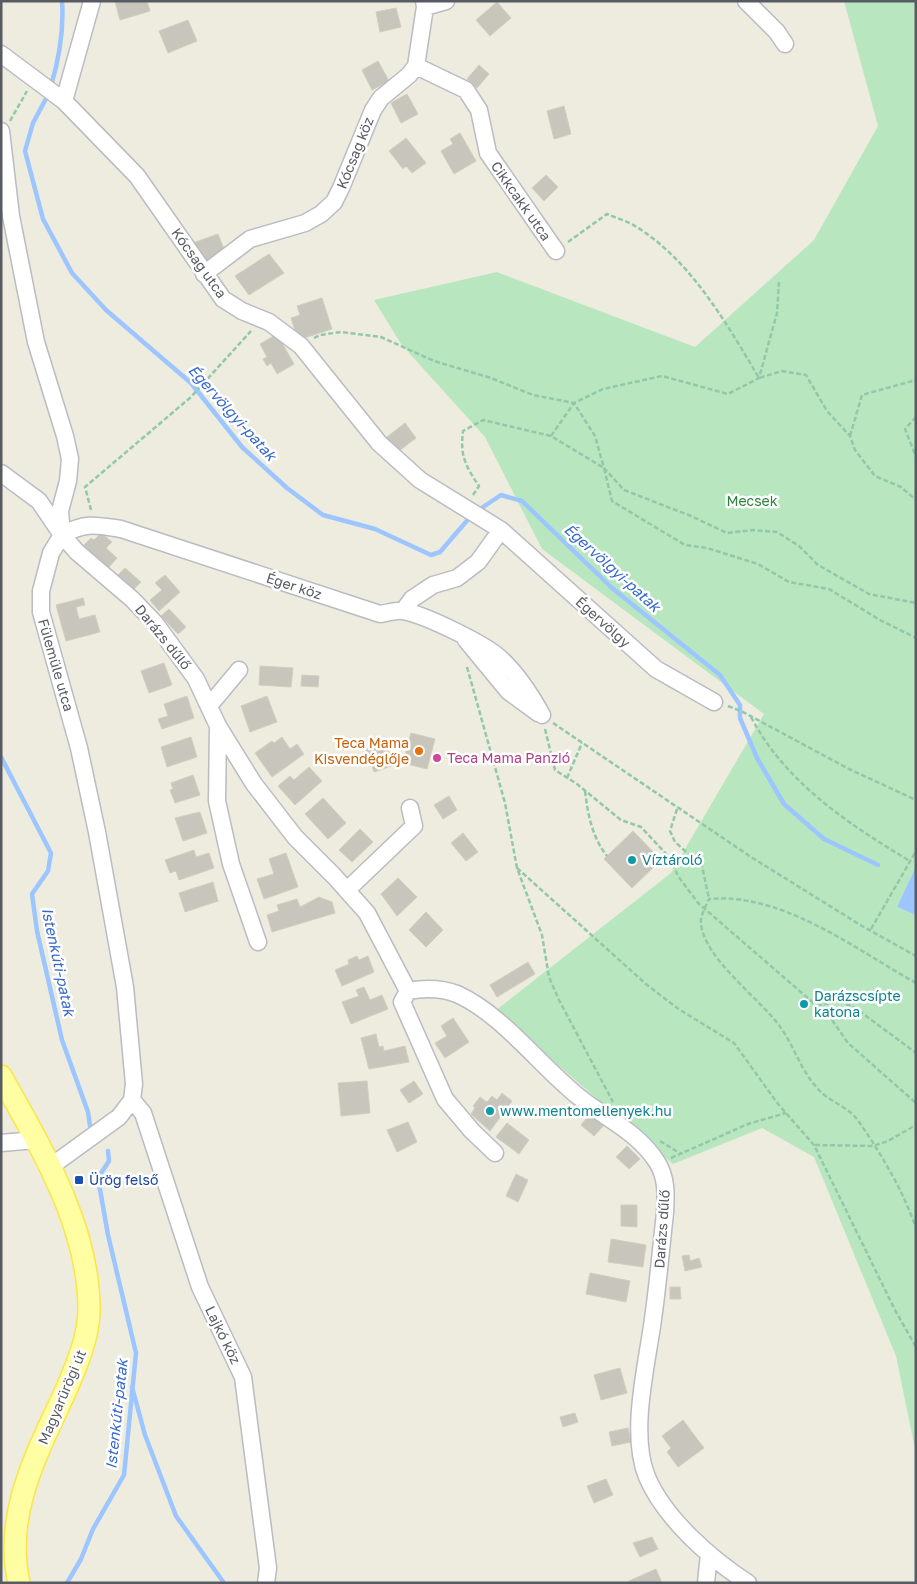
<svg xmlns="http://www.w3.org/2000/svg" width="917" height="1584" viewBox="0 0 917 1584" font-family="'Golos Text',sans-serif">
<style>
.green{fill:#b8e7bf}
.water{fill:#9dc5ff}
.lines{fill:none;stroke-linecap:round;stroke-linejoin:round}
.stream{stroke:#9dc5ff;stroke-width:4.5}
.building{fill:#c8c6bc;stroke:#d2cebd}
.minor-casing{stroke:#babcc2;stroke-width:19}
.major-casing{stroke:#fce548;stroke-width:24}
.path{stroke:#92c8a9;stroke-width:2.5;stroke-dasharray:5 2.5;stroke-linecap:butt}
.minor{stroke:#fff;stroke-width:16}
.major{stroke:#fffea2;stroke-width:21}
.food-dot{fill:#e8710a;stroke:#fff;stroke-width:2}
.hotel-dot{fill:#d1479c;stroke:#fff;stroke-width:2}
.culture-dot{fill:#0f9aa8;stroke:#fff;stroke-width:2}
.transit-dot{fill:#1a4fb4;stroke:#fff;stroke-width:2}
.labels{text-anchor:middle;stroke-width:5;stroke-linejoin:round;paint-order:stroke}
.street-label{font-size:14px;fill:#585b62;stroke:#fff}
.park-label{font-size:14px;fill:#2d843e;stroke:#fff}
.food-label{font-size:14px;fill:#c56008;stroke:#fff;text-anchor:end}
.hotel-label{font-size:14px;fill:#b23c85;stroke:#fff;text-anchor:start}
.culture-label{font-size:14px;fill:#0d838f;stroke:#fff;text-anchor:start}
.transit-label{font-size:14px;fill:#164399;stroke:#fff;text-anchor:start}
.water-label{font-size:15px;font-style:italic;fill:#3769cb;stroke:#fff}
</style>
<rect width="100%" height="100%" fill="#edecdf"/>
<!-- green -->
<path class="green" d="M844,1H916V866L897,907L916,915V1454L896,1356L814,1157L762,1128L673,1164L495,1011L671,873L764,714L542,549L485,437L401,344L374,300L497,272L695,347L814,240L878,126Z"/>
<!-- water -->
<path class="water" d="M916,866V915L897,907Z"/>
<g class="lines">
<!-- stream -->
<path class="stream" d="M51,86C59,59 64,29 62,1
M49,93L33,123L25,151L43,219L72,273L106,310L191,383L242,447L287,488L323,515L375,529L431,555L440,552L471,516
M477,511L501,495L522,501L612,588L720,675L740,705V718L757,758L784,804L824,839L878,865
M1,757L51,853L48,871L32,894L37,931L62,1040L88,1112L90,1126
M132,1387L145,1435L176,1516L224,1583
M67,1583L81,1559L93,1529L124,1475L136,1353L108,1235L98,1178L109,1161L108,1151"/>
</g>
<!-- building -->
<path class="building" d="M115,1H147L150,11L120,20Z
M497,2L511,18L490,36L476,20Z
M396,8L401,27L380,32L376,12Z
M188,20L197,41L168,53L159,31Z
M378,61L389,81L372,90L362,70Z
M479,65L489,74L477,88L467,79Z
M407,94L418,114L401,123L391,103Z
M564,106L571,134L554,139L547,111Z
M460,133L476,161L454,174L441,151L453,144L450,139Z
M406,138L426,163L412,173L406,166L403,169L389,151Z
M546,175L558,187L544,201L532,188Z
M218,234L226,254L201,264L193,243Z
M269,254L284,273L249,295L235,276Z
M322,298L332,329L298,340L291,318L300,315L297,306Z
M277,334L294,364L277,374L271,363L267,366L263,359L267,357L260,344Z
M405,423L416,438L395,454L383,440Z
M101,533L112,542L106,548L117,558L108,568L84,545L91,538L94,540Z
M125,568L141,582L134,589L118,575Z
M165,575L180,592L159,611L150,600L162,590L155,583Z
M83,598L85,605L76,607L79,619L95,615L100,632L66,641L56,605Z
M169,609L186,627L178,634L161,616Z
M164,663L172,685L149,693L141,671Z
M260,666L293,668L291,687L259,685Z
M302,675L319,676L318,687L301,686Z
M187,696L194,718L162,729L158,719L168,716L164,704Z
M267,696L277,722L250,732L241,706Z
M411,733L435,739L427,769L403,763Z
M191,737L197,757L167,767L161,747Z
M282,737L290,749L297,744L304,754L272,777L255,753L272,741L274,743Z
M376,745L377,750L387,746L394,765L374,772L366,749Z
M309,767L322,781L295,805L278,786L290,776L294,780Z
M193,775L200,795L175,803L170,790L173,789L171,783Z
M449,796L457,810L443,819L434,805Z
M323,798L346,823L328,839L305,814Z
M200,812L207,833L183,841L175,818Z
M360,829L373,842L352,862L339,850Z
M633,831L661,860L632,888L604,859Z
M463,833L478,852L466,861L451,843Z
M194,850L196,857L209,853L214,868L179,880L176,871L170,873L165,860Z
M286,853L298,887L264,899L257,879L274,874L269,859Z
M398,878L417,897L397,916L381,894Z
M213,882L218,901L185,912L179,893Z
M319,897L332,902L335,913L272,932L267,915L279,911L277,905L297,899L300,907Z
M426,912L443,930L426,947L409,930Z
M357,956L359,960L368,956L374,972L342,986L335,970L349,964L348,960Z
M528,962L535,974L497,997L490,985Z
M364,987L370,1000L382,995L388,1009L351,1024L342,1002L359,996L356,990Z
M453,1018L469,1042L445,1058L435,1043L447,1036L441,1026Z
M376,1034L379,1047L383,1046L384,1051L405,1046L409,1062L369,1069L361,1038Z
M367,1081L370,1113L341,1116L338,1083Z
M414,1081L423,1094L409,1103L400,1090Z
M502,1093L512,1101L490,1131L471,1114L475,1108L473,1106L480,1097L487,1102L492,1096L497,1100Z
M591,1113L605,1124L594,1136L581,1125Z
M408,1122L417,1142L397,1152L387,1130Z
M507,1123L529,1140L519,1154L496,1137Z
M627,1146L640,1159L629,1169L616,1157Z
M516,1174L528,1180L518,1202L506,1196Z
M621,1205H637V1227L621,1226Z
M611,1239L646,1245L643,1267L608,1262Z
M689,1255L690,1261L699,1258L702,1267L685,1271L682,1256Z
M590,1273L630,1281L626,1302L586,1294Z
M670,1287H680L681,1299H670Z
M620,1368L627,1393L601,1400L594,1375Z
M575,1413L578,1422L563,1427L560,1417Z
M683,1420L704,1448L678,1467L667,1452L671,1448L662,1436Z
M628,1428L631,1442L612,1446L609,1432Z
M606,1479L613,1495L594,1503L587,1486Z
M652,1537L658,1549L640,1557L633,1543Z
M656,1569L662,1583H629V1581Z"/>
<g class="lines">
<!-- minor casing -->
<g class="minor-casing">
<path id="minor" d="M746,1L777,32L785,44
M425,7L446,1
M1,54L64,101L137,176L223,299L242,311L269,322L301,346L379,443L420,480L501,530L656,669L714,702
M416,66L466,90L479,110L488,153L556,251
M64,101L92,1
M1,131L11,216L36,342L65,436L70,459L68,481L60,511L62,535L51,553L41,591V612L79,748L97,832L125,987L134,1084L132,1100L119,1117L50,1167
M204,274L250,239L305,223L321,214L334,202L341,188L373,110L381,98L409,75L416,66L425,7L424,1
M1,473L39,501L62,535L77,552L132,599L155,623L196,679L218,726L254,784L295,837L334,876L367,913L408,991
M62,535C85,522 96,525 121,529L380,614C387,613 396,610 403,611C423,614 488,645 502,660C519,676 531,695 542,715
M403,611L412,599L433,585L457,578L478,562L501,530
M466,640L508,691L538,713
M209,706L239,670
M218,726L217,801L231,864L258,942
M347,890L414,826L410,808
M132,1100L143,1113L200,1287L243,1377L268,1568L266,1583
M1,1143L36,1140
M495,1153L472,1131L445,1099L402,1002L408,991C424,988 441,988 457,994C502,1014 540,1066 579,1097C606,1119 637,1131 657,1162C667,1178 666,1195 665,1213C661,1248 658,1284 653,1319C647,1365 629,1433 647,1477C665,1519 711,1559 748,1583
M706,1583L709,1554"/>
</g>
<!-- major casing -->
<g class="major-casing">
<path id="major" d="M1,1076C41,1148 90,1227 89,1312C88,1339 77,1364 67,1388C39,1450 3,1512 19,1583"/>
</g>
<!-- path -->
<path class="path" d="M10,121L27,91
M568,242L607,214C616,218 627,221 635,226C690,259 727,324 759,378L782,371L806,375L827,411L850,436L855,450L875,476L901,487L916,500
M314,338L320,335L341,332L381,337L434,361L491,378L533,395L574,403L595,436L604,468L624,490L691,516L727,533L753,530L777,532L799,546L818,565L869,594L916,603
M916,417L905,429L916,457
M551,436L574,403L603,389L662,376L728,394L759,378L777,313L779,282
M850,436L862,395L916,380
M473,495L479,486C465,465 460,456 463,431L483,420L551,436L604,468L612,501L685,545L707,548L758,564L789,582L829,589L880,620L916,638
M91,510L85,487L191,397L251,331
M467,667L505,803L517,868L542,935L549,977L559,1000L613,1102
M728,706L743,712L849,769L916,800
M751,717C785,782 848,824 910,861
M553,723L751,857L862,926L916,956
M545,729L555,770L577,784L621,820L641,827L670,858L678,876L698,903L817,1006L832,1020L848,1043L916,1103
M567,778L582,743
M585,791C588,815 592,837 607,856
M677,809L670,831L675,842L702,866L709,899
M517,868L647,985L680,1010L734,1043L778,1104L814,1145L895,1310L916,1347
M871,929L916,851
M916,983C855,949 782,892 709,899C706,906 700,916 701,924C705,960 761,999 781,1028C795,1048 801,1071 818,1089C828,1101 847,1106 857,1119C880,1152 903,1190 916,1228
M817,1006L838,1001L854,1007L916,1053
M660,1141L681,1154
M815,1145L873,1146L888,1141L916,1125
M671,1158L748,1124L786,1113"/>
<!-- minor -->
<use href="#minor" class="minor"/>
<!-- major -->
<use href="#major" class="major"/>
</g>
<!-- markers -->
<circle class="food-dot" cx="419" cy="751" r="5"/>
<circle class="hotel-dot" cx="437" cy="758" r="5"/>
<g class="culture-dot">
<circle cx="632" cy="860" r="5"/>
<circle cx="804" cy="1004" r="5"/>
<circle cx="490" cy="1111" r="5"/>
</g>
<rect class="transit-dot" x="74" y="1175" width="10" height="10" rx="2.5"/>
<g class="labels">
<!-- street labels -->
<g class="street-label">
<text transform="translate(355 153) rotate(-68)" y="5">Kócsag köz</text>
<text transform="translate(521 201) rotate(55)" y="5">Cikkcakk utca</text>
<text transform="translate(199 263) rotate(54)" y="5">Kócsag utca</text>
<text transform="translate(294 586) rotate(18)" y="5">Éger köz</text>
<text transform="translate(603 622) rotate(42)" y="5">Égervölgy</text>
<text transform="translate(163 637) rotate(51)" y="5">Darázs dűlő</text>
<text transform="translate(56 665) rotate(74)" y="5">Fülemüle utca</text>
<text transform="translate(662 1229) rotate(-86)" y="5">Darázs dűlő</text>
<text transform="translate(223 1335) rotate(64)" y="5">Lajkó köz</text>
<text transform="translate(62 1397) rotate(-67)" y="5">Magyarürögi út</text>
</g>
<!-- park labels -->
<g class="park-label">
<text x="752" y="506">Mecsek</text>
</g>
<!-- food labels -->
<g class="food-label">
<text x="409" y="748">Teca Mama<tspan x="409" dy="16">Kisvendéglője</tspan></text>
</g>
<!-- hotel labels -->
<g class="hotel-label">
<text x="447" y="763">Teca Mama Panzió</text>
</g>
<!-- culture labels -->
<g class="culture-label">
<text x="642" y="865">Víztároló</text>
<text x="814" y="1001">Darázscsípte<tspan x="814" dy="16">katona</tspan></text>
<text x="500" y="1116">www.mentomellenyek.hu</text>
</g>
<!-- transit labels -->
<g class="transit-label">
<text x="89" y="1185">Ürög felső</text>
</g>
<!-- water labels -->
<g class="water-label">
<text transform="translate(232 413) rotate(48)" y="5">Égervölgyi-patak</text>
<text transform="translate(612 568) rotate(42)" y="5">Égervölgyi-patak</text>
<text transform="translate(58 962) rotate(78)" y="5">Istenkúti-patak</text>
<text transform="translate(117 1414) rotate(-84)" y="5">Istenkúti-patak</text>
</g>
</g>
<!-- border -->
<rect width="917" height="1584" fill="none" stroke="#585b62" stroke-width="5"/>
</svg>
